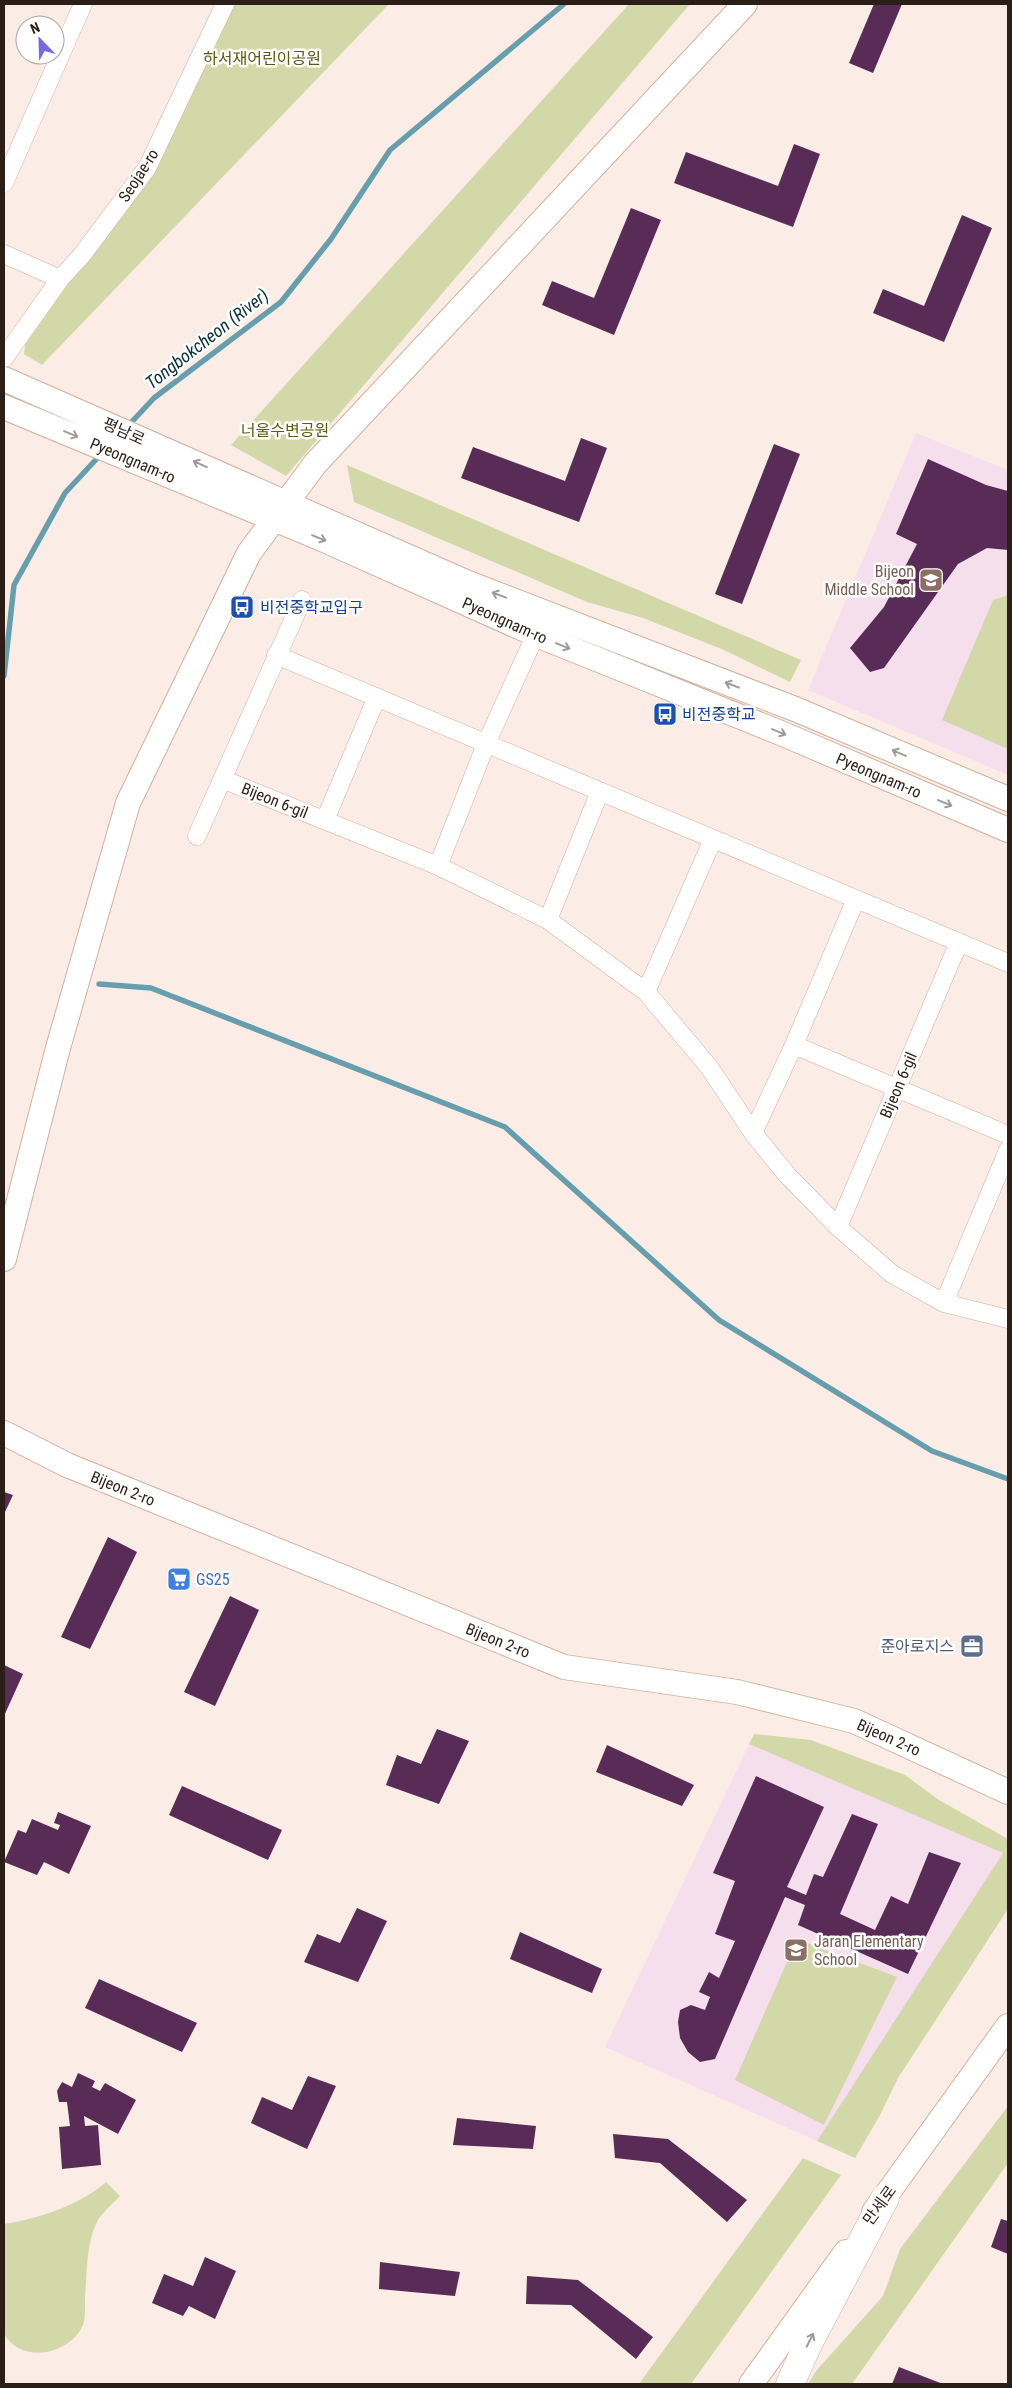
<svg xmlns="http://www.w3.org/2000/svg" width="1012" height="2388" viewBox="0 0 1012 2388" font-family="'Roboto Condensed','Noto Sans KR',sans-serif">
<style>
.education{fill:#f6dfec}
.green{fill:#d3d8a9}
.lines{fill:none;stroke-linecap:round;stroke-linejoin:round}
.stream{stroke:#669eae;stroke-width:5.5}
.building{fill:#582c56}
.street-casing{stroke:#d1b09c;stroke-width:19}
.secondary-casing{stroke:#d1b09c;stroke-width:26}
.primary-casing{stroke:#d1b09c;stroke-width:29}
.street{stroke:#fff;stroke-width:18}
.secondary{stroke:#fff;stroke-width:24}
.primary{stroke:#fff;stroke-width:28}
.oneway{stroke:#a09a97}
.labels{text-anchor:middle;stroke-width:5;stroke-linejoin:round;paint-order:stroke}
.park-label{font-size:16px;fill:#585c0d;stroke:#fefefe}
.street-label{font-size:16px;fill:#2b1e17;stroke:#fefefe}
.education-label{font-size:16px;fill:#785e54;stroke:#fefefe;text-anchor:end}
.transit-label{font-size:16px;fill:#164399;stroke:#fefefe;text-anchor:start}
.shop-label{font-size:16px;fill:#366cbe;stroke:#fefefe;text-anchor:start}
.service-label{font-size:16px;fill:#4e5e75;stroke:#fefefe;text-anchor:end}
.water-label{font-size:18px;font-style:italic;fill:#07313b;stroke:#fefefe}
</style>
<rect width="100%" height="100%" fill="#fbede5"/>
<!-- education -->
<path class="education" d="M916,433L1008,470V775L808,690Z
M749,1744L1004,1853L817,2141L605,2047Z"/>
<!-- green -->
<path class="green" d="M228,4H389L42,365L24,354L25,345L152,166Z
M629,4H690L286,476L231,445Z
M347,465L801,660L790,682L724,650L643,618L587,602L354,502Z
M1008,595V749L942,720L993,600Z
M754,1734L811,1740L905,1775L939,1800L1008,1839V1909L898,2078L879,2117L855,2158L817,2141L1003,1853L749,1744Z
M797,1939L897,1977L824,2125L735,2080Z
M1008,2106V2163L852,2384H808L816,2371L883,2296L900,2249Z
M803,2158L841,2175L691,2384H639Z
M106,2182L120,2196C113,2204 102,2212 97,2222C86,2244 87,2273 85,2297C85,2306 86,2320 82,2327C68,2355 21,2364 4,2334V2224C38,2219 80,2205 106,2182Z"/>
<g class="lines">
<!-- stream -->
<path class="stream" d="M127,427L154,398L281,302L331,239L390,150L564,4
M4,676L14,585L65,493L102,453
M99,984L151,988L505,1127L719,1320L932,1451L1008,1479"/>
</g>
<!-- building -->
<path class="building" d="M874,4H902L873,73L849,63Z
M794,144L820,154L793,227L674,183L686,152L778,186Z
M631,208L661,220L614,335L542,305L552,281L594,298Z
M962,215L992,228L944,342L873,313L883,289L924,306Z
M581,438L607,448L579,522L461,478L473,447L565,481Z
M774,444L800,454L742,604L715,594Z
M928,459L986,485L1008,491V550L987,548L958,564L884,668L870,672L850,648L884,607L917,544L896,534Z
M4,1492L13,1495L4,1514Z
M108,1537L137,1552L90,1649L61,1637Z
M230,1596L259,1610L215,1706L184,1692Z
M4,1665L23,1674L4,1716Z
M437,1729L469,1741L439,1804L386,1785L397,1755L421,1764Z
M607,1745L694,1785L682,1806L596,1772Z
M756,1776L824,1807L787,1887L806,1895L814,1874L823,1877L852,1814L878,1824L840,1914L875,1930L891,1896L908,1904L929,1852L961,1863L908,1974L798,1925L805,1905L785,1897L715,2059L700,2062L688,2052L680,2038L678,2022L680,2010L691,2005L705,2010L710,1997L699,1992L709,1972L719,1978L735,1941L715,1934L735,1881L713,1873Z
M182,1786L282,1830L268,1860L169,1815Z
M58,1812L91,1826L69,1874L44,1862L37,1875L4,1862L18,1830L26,1833L32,1819L58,1830L60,1825L54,1823Z
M357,1908L387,1921L358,1982L304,1962L317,1934L340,1943Z
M520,1932L602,1969L592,1993L510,1959Z
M99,1979L197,2023L182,2052L85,2008Z
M78,2073L95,2081L92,2087L100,2091L105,2083L136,2100L118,2134L84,2116L85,2126L98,2125L101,2165L62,2169L59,2127L70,2126L67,2102H59L57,2091L62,2082L72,2087Z
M308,2076L336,2086L307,2149L251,2123L262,2097L292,2110Z
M457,2118L536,2126L533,2149L453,2145Z
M613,2134L668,2139L747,2200L727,2222L660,2163L615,2158Z
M1001,2219L1008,2221V2254L991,2247Z
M205,2257L236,2271L215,2319L189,2306L183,2316L152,2303L164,2274L193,2286Z
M380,2262L460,2272L455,2296L379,2289Z
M527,2276L578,2280L653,2337L636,2359L571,2305L526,2304Z
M899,2367L943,2384H892Z"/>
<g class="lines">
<!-- street casing -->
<g class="street-casing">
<path id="street" d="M4,183L83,4
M4,254L60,279
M4,358L60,279L82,255L147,168L225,4
M276,655L1008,963
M222,779L438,866L548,920L646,992L709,1067L753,1133L787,1175L838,1227L892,1274L944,1303L1008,1319
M325,820L377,697
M197,836L302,600
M438,866L486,744L540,625
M548,920L600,791
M646,992L713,839
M794,1045L1008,1135
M753,1133L794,1045L856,899
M838,1227L959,942
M944,1303L1008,1150"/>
</g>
<!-- secondary casing -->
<g class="secondary-casing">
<path id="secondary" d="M4,379L468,583L795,709L1008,799
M4,407L322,539L537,635L783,734L1008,830
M4,1259L58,1048L128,803L249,553L315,464L745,4
M4,1433L67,1465L564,1667L737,1692L854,1721L1008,1792
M874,2212L1008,2026
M751,2384L846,2252"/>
</g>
<!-- primary casing -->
<g class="primary-casing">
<path id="primary" d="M790,2384L809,2342L885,2198"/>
</g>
<!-- street -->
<use href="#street" class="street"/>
<!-- secondary -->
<use href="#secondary" class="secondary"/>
<!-- primary -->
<use href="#primary" class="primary"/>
</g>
<!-- one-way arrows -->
<defs><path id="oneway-shaft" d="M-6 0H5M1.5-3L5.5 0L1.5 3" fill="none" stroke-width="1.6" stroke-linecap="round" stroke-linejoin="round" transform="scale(1.25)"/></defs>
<g class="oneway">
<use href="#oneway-shaft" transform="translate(71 434) rotate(23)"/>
<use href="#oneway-shaft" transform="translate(200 464) rotate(-156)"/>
<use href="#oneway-shaft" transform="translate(319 538) rotate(22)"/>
<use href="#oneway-shaft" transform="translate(499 595) rotate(-159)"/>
<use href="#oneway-shaft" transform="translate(563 646) rotate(22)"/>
<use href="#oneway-shaft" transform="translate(732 685) rotate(-159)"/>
<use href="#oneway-shaft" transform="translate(779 732) rotate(22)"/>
<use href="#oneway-shaft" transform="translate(899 753) rotate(-157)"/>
<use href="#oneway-shaft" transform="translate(945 803) rotate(23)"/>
<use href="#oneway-shaft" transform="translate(810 2340) rotate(-63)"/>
</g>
<!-- icons -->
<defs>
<g id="school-square" transform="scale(1.25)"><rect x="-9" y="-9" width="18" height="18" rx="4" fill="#8d6e63" stroke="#fefefe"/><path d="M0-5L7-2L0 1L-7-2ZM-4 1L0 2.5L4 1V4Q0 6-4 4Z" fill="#fff"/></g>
<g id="bus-square" transform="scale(1.25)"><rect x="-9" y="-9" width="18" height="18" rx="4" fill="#1a4fb4" stroke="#fefefe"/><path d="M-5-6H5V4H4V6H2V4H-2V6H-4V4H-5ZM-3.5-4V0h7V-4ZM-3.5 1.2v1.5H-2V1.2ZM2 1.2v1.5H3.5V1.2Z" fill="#fff"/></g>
<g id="supermarket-square" transform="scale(1.25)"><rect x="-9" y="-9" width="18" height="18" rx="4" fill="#3f7fe0" stroke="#fefefe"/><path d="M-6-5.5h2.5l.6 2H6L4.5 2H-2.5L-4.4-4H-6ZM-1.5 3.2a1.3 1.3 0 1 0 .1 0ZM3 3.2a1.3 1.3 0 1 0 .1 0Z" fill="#fff"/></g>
<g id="office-square" transform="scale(1.25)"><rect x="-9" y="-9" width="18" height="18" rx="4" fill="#5c6f8a" stroke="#fefefe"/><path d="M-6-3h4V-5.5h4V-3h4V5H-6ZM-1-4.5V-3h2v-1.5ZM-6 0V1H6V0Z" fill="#fff"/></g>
</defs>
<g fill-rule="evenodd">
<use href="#school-square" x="931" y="580"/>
<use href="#bus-square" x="242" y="607"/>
<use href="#bus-square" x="665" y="714"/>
<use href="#supermarket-square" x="179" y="1579"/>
<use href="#office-square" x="972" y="1646"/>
<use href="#school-square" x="796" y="1950"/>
</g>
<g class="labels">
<!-- park labels -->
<g class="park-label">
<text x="262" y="64">하서재어린이공원</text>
<text x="285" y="436">너울수변공원</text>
</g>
<!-- street labels -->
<g class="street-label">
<text transform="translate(138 175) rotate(-57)" y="6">Seojae-ro</text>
<text transform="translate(124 431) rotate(24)" y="6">평남로</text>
<text transform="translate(133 460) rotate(23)" y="6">Pyeongnam-ro</text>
<text transform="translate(505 620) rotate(24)" y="6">Pyeongnam-ro</text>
<text transform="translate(879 775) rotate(23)" y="6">Pyeongnam-ro</text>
<text transform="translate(275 800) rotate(22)" y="6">Bijeon 6-gil</text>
<text transform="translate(898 1085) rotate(-67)" y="6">Bijeon 6-gil</text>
<text transform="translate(123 1488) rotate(22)" y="6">Bijeon 2-ro</text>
<text transform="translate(498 1640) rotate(22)" y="6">Bijeon 2-ro</text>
<text transform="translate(889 1737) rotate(24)" y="6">Bijeon 2-ro</text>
<text transform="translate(879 2205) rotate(-54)" y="6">만세로</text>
</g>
<!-- education labels -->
<g class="education-label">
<text x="914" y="577">Bijeon<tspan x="914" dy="18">Middle School</tspan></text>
<text x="814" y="1947" text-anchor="start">Jaran Elementary<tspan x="814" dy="18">School</tspan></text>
</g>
<!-- transit labels -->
<g class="transit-label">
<text x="260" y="613">비전중학교입구</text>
<text x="682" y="720">비전중학교</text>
</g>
<!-- shop labels -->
<g class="shop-label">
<text x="196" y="1585">GS25</text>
</g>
<!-- service labels -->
<g class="service-label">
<text x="954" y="1652">준아로지스</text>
</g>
<!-- water labels -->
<g class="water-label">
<text transform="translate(207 339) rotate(-38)" y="6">Tongbokcheon (River)</text>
</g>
</g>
<!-- border -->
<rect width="1012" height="2388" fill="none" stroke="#2b1e17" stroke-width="10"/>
<!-- north arrow -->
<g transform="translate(40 40) rotate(337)"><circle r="24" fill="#fefefe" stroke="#aaa4a2"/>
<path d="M0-4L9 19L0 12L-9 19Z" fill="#7669e3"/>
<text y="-8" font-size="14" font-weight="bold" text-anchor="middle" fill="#2b1e17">N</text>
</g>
</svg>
